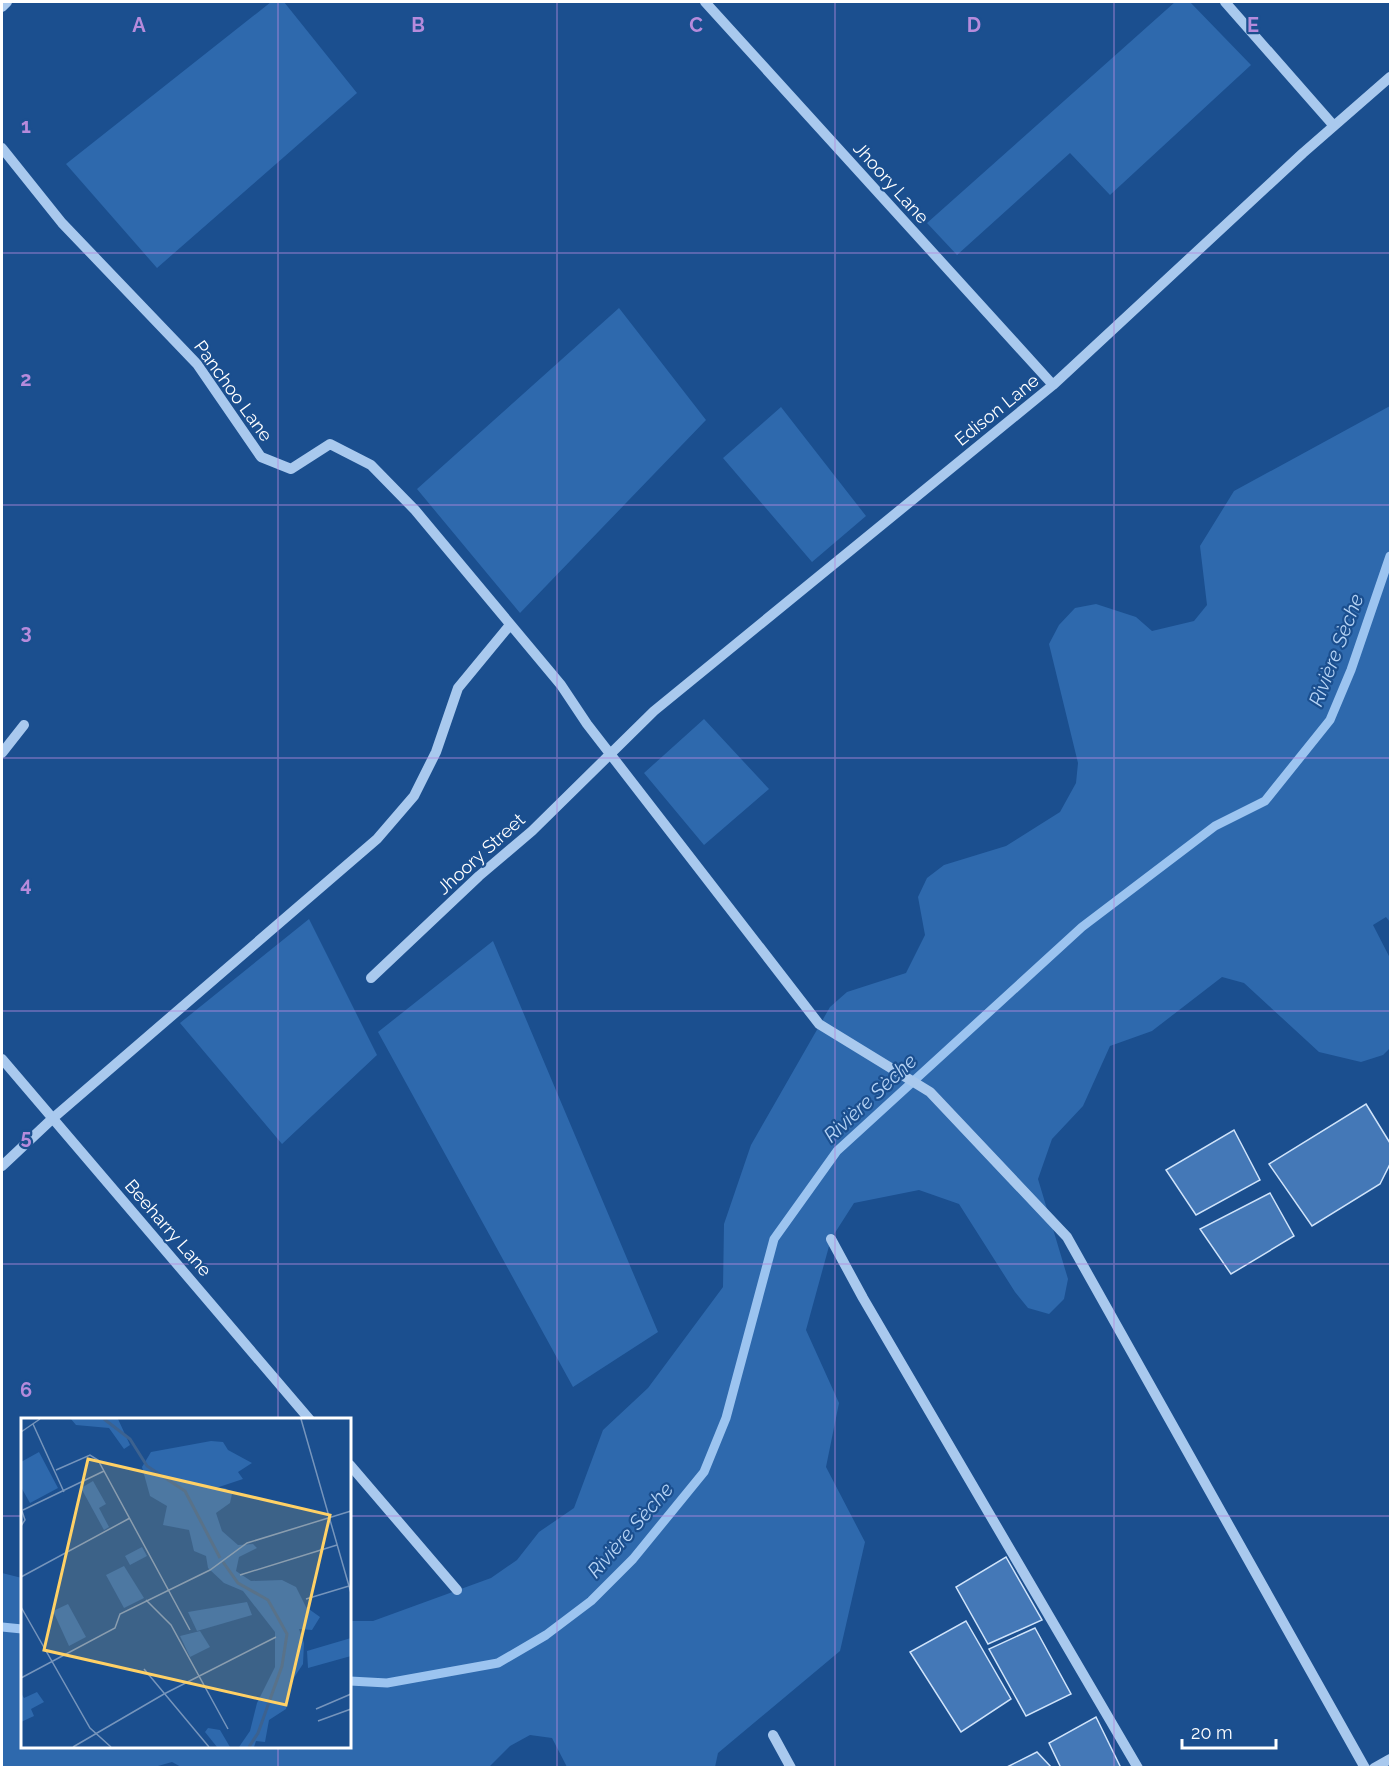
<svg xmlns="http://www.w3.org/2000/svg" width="1392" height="1769" viewBox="0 0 1392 1769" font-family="Raleway,sans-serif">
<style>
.green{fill:#2e69ad}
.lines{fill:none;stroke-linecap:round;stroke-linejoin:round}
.stream{stroke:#9cc4f0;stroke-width:9}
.building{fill:#4478b7;stroke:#cfe3fa;stroke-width:1.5}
.minor{stroke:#a9c9ee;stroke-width:10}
.grid{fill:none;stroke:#b68bdc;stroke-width:1.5;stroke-opacity:0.55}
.labels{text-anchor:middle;stroke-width:4.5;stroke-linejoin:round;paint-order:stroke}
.street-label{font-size:18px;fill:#fff;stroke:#1b4f8f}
.water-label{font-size:20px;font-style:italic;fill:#b5d3f5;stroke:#1b4f8f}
.inset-river{fill:none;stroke:#3c6290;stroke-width:3}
.inset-road{fill:none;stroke:#7695bc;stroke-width:1.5}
.view{fill:#ffd166;fill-opacity:0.15;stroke:#ffd166;stroke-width:3}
.inset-edge{fill:none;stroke:#fff;stroke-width:3}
.grid-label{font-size:20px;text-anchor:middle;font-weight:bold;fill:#b68bdc;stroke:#1b4f8f;stroke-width:4.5;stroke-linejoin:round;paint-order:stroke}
</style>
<rect width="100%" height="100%" fill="#1b4f8f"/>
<!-- green -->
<path class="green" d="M271,2H284L357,93L157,268L66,164Z
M1175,2H1190L1251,65L1110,195L1070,153L957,255L927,223Z
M619,308L706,420L520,613L417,489Z
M1390,406V922L1386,917L1373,925L1390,958V1048L1383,1055L1361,1062L1319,1052L1244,983L1222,977L1152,1031L1110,1046L1083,1106L1052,1139L1038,1179L1068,1279L1064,1299L1049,1314L1028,1308L1015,1292L959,1204L919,1190L854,1203L831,1239L806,1330L839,1403L826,1467L865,1542L840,1651L718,1753L715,1767H567L552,1738L530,1735L510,1746L489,1767L183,1768L172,1762L151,1768H2V1573L22,1578V1746H350V1621H373L491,1578L517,1560L539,1532L574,1508L603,1430L648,1388L723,1287L724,1224L751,1145L830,1007L847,992L906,973L925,935L918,897L927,878L944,865L1006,846L1060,812L1076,783L1078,763L1049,644L1059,625L1075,608L1096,604L1136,617L1152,631L1194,621L1207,605L1200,546L1234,491Z
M781,407L866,516L812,562L723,458Z
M704,719L769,789L704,845L644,773Z
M309,919L377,1055L282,1144L180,1023Z
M493,941L658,1332L573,1387L378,1032Z"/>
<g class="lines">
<!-- stream -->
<path class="stream" d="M2,1627L22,1629
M350,1681L387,1683L498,1663L546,1635L591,1601L633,1559L704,1472L726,1418L774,1239L837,1151L1082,927L1215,826L1265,801L1330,720L1351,670L1390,556"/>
</g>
<!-- building -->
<path class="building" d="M1366,1104L1390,1143V1164L1380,1184L1312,1226L1269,1164Z
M1234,1130L1260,1180L1196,1215L1166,1170Z
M1270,1193L1294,1236L1231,1274L1200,1229Z
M1006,1557L1042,1620L988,1644L956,1587Z
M966,1621L1011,1699L961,1732L910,1652Z
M1035,1628L1071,1694L1026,1716L989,1649Z
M1096,1717L1121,1768H1061L1049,1743Z
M1037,1752L1052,1768H1005Z"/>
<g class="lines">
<!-- minor -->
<path class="minor" d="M705,2L1053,385
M1225,2L1334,126
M2,7L7,2
M2,148L62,223L197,364L261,457L291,469L330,444L371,465L415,510L561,685L587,724L819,1024L930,1092L1067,1237L1365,1768
M2,753L24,725
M371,978L479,876L532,831L654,711L1053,385L1303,153L1390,77
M2,1059L310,1420
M2,1166L52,1119L377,839L414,796L436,752L458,688L510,625
M831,1239L863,1298L1138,1768
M350,1465L457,1590
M773,1735L791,1768
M1374,1768L1390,1759"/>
</g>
<!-- grid -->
<path class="grid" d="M278,2V1420M557,2V1768M835,2V1768M1114,2V1768M2,253H1390M2,505H1390M2,758H1390M2,1011H1390M2,1264H1390M2,1516H22M350,1516H1390M278,1746V1768"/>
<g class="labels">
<!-- street labels -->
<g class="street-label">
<text transform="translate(891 183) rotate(48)" y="6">Jhoory Lane</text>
<text transform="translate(233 391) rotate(54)" y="6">Panchoo Lane</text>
<text transform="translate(997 410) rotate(-39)" y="6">Edison Lane</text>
<text transform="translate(481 854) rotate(-42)" y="6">Jhoory Street</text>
<text transform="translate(168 1228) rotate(49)" y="6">Beeharry Lane</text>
</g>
<!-- water labels -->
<g class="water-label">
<text transform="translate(1336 650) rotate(-69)" y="7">Rivière Sèche</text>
<text transform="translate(870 1098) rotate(-43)" y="7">Rivière Sèche</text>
<text transform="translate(630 1530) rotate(-49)" y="7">Rivière Sèche</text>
</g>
</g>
<!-- overview -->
<g transform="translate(21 1418)">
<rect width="330" height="330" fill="#1b4f8f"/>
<path d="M50,1H97L109,27L103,31L88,10L55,7ZM190,23L202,24L207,32L231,45L217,54L222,61L192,71L204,70L211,76L209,85L195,95L201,113L217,127L232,126L236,130L218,139L215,153L230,163L261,162L275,169L285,189L299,199L291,212L278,211L283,225L282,246L270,264L265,291L248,302L244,324L235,323L233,329H218L229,313L236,285L254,249V214L222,173L203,165L187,150L185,138L173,133L168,112L142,107L146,88L129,78L121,49L130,34ZM18,34L37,70L9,85L0,69V44ZM72,63L85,86L78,90L88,109L83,112L60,70ZM121,129L126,138L109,147L104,138ZM103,148L123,180L103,190L85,157ZM226,184L231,197L176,213L167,194ZM47,186L65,219L48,228L32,193ZM179,213L189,229L169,239L159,218ZM330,220V238L287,250L286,233ZM16,274L23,284L10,291L13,298L0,304V275L3,280ZM187,310L199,312L209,329H196L184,314Z" fill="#2e69ad"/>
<path class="inset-river" d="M83,1L109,21L126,48L164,73L199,140M202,144L217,165L247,182L266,216L261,248L237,315L228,329"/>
<path class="inset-road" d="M280,1L330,175M12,6L43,74M0,14L19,1M35,52L69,37L77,42L169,212M2,92L83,53M0,108L4,102L0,90M219,157L316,127M0,159L109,100M285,181L328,168M125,182L150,207L207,311M0,189L69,310L90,329M123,251L188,329M0,260L94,210L99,196L189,152L226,125L330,93M295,291L330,276M297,303L330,291M52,329L143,276L255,219"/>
<path class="view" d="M67,41L309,97L265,287L23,232Z"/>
<rect width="330" height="330" class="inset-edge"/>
</g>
<g class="grid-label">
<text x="139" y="32">A</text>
<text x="418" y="32">B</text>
<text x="696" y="32">C</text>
<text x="974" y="32">D</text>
<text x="1253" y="32">E</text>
<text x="26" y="133">1</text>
<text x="26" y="386">2</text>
<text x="26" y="639">3</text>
<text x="26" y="891">4</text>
<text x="26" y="1144">5</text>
<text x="26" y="1397">6</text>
</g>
<!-- border -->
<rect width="1392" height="1769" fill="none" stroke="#ffffff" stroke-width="6"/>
<!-- scale -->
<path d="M1182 1739v9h94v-9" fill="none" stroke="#ffffff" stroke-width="3"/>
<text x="1191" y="1739" font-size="18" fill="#ffffff" stroke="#1b4f8f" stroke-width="4.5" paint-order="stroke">20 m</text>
</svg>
